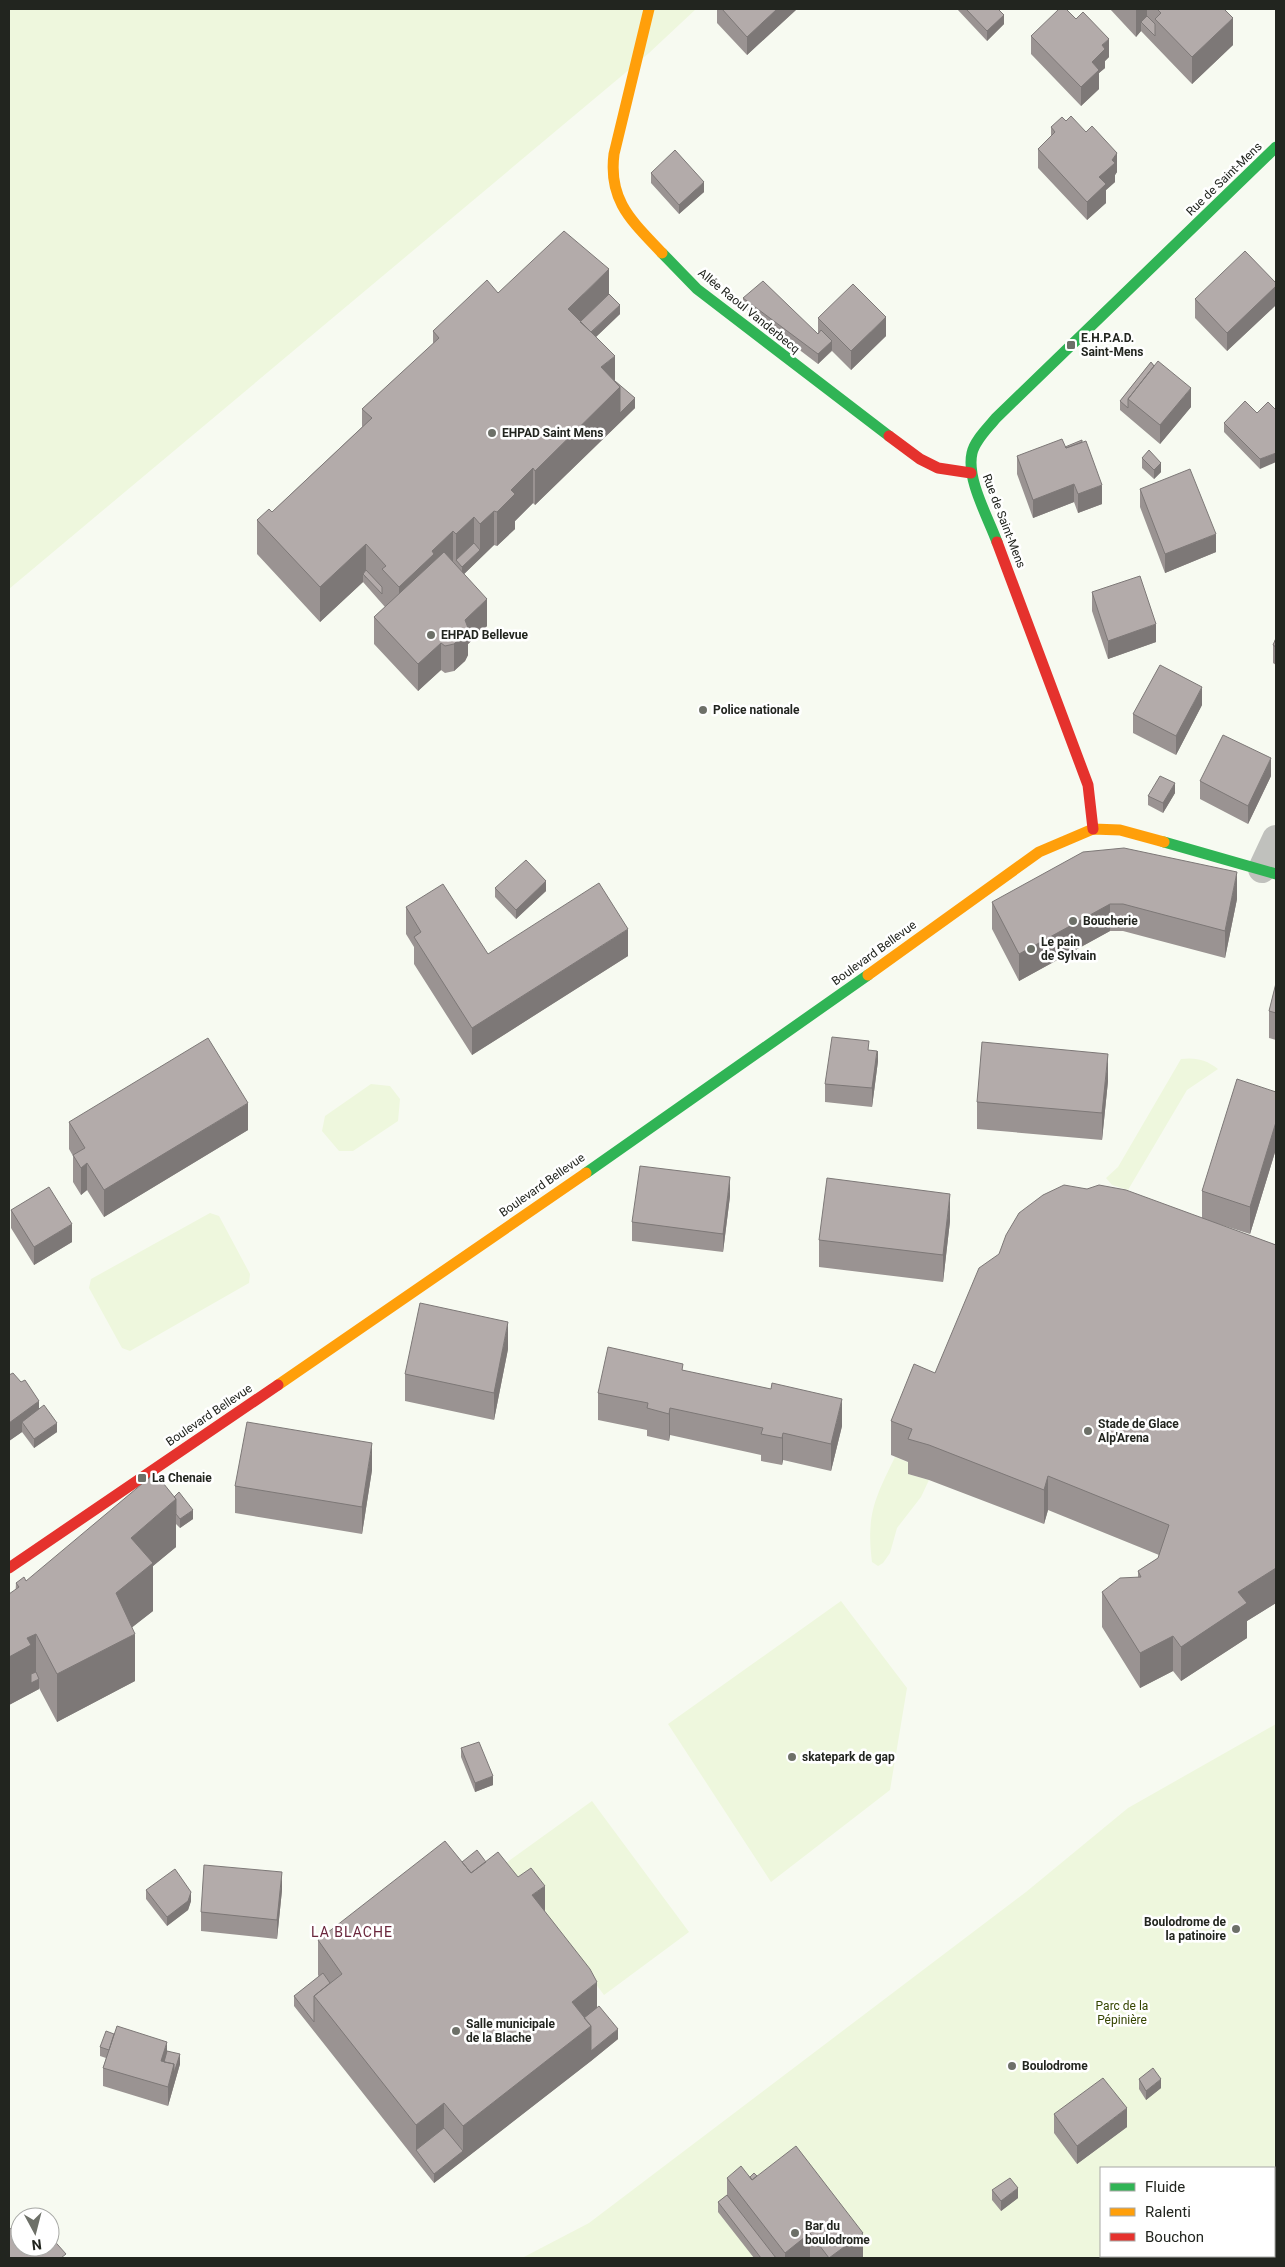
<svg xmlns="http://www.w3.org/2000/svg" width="1285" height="2267" viewBox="0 0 1285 2267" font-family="Roboto,sans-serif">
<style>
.green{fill:#eef7dd;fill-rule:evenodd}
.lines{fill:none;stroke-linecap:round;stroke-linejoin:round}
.street{stroke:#c0c1bd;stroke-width:28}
.fast{stroke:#30b455;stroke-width:11}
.slow{stroke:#ff9f0a;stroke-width:11}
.jam{stroke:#e5322d;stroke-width:11}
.wall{fill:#9a9392}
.shaded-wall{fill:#7d7877}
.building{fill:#b3abaa;stroke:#7d7877}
.poi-dot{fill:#6d7068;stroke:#fff;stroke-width:2}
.labels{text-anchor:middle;stroke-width:5;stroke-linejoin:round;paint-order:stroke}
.street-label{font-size:12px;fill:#22251f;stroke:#fff}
.poi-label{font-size:12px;font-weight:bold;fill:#22251f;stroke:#fff;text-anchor:start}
.park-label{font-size:12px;fill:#354501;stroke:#fff}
.neighbourhood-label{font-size:14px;letter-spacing:1px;fill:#6a263c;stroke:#fff}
</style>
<rect width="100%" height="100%" fill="#f7faf1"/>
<!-- green -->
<path class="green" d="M9,9H696L649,53L9,589Z
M1181,1059C1196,1057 1207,1060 1218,1069L1187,1090L1128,1190L1112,1185L1106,1178L1118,1167Z
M371,1084L390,1086L400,1099L398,1121L353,1151H339L322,1131L325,1116Z
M210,1213L219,1216L250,1274L249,1283L130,1351L122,1348L89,1288L91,1279Z
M895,1457L912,1464L908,1474L929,1480L921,1497L897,1528L890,1553L883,1563L878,1566L872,1562C866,1515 875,1498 895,1457Z
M841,1601L907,1688L890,1790L771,1882L668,1724Z
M1276,1724V2258H522L589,2223L1026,1892L1128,1808ZM1101,2168H1274V2256H1101Z
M592,1801L689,1932L604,1995L506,1863Z"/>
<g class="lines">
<!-- street -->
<path class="street" d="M1262,869L1276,839"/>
<!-- fast -->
<path class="fast" d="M662,253L697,289L889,436
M997,542C988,517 966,479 972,453C975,440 988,428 996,418L1276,147
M1164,842L1276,874
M586,1173L868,975"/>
<!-- slow -->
<path class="slow" d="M649,9L614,154C608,201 632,221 662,253
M868,975L1039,852L1093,829L1120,830L1164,842
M278,1385L586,1173"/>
<!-- jam -->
<path class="jam" d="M889,436L920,459L938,468L971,473
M997,542L1088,785L1093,829
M9,1568L278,1385"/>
</g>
<!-- wall -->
<path class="wall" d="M717,9H797L747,55L717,23Z
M957,9H998L1004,24L987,41Z
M1110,9H1224L1233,45L1192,84L1141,31L1136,37Z
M1031,36L1109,57L1105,61V68L1099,73V89L1081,106L1031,54Z
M1051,127L1117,172L1115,175V182L1106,190V203L1087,220L1038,168V149L1051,137Z
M651,173L704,192L679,214L651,183Z
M1276,283V305L1227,351L1195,318V299Z
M498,293L609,294L620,314L596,337L615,381L635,408L535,505L533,503L515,521V529L497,546L494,545L464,574L487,626L468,644V655L465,661L454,671L445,673L441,670L418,691L374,644V617L385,607L363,582L320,622L257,554V520L272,512L362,427V409L433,344V331Z
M743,298L818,334V318L886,336L851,370L832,351L818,364L743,307Z
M1151,362L1191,407L1160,444L1120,410V401Z
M1276,410L1260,469L1224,432V423L1257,413Z
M1065,447L1102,504L1078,513L1074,502L1033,518L1017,474V456Z
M1142,458L1161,472L1154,479L1142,468Z
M1140,489L1216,552L1165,573L1140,507Z
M1092,592L1156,642L1108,659L1092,611Z
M1276,638V665L1273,663V645Z
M1202,705L1176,755L1133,733V714Z
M1271,776L1248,824L1200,799V781Z
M1175,793L1163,813L1148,805V796Z
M495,888L546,891L516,919L495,897Z
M1237,899L1225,958L1123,931H1110L1019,981L992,929V902Z
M406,907L488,954L628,956L472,1055L414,964V947L406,934Z
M1276,983V1040L1269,1038V1011Z
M869,1050L878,1061L872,1107L825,1102V1084Z
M1108,1081L1102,1140L977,1129V1102Z
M1276,1092V1149L1250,1234L1209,1221L1276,1245V1603L1247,1621V1638L1181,1681L1173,1671L1140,1688L1102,1627V1592L1138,1577V1571L1158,1558L1159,1555L1048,1510L1044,1524L929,1480L908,1474V1462L891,1455V1421L935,1373L1202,1218V1191Z
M69,1122L248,1130L104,1217L87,1190L81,1195L73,1182V1156L69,1149Z
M730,1196L723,1252L632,1241V1222Z
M11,1210L72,1242L34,1265L11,1228Z
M950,1221L943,1282L819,1267V1240Z
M508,1349L494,1420L405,1401V1374Z
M683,1370L842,1426L831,1471L783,1460L782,1465L761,1461V1455L670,1435L669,1441L647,1436V1430L598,1420V1393Z
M9,1375L39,1409L57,1432L34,1448L22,1432L9,1441Z
M372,1470L362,1534L235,1513V1486Z
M174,1497L193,1519L180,1528L176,1524V1547L153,1566V1611L132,1627L135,1681L57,1722L39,1688V1689L9,1705L16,1583L26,1581Z
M461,1748L493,1785L475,1792L461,1757Z
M462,1862H486L545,1912L597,2008L618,2039L591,2061L434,2183L294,2006V1996L319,1977L318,1975V1940Z
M146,1890L191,1901L188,1910L167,1926L146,1899Z
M282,1890L277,1939L201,1931V1912Z
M114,2034L167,2051L180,2064L168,2106L103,2086V2068L106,2058L100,2056V2047Z
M1139,2079L1161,2088L1146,2100L1139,2089Z
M1054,2114L1127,2127L1077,2164L1054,2133Z
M757,2176L863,2258H754L718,2212V2202L727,2195V2178Z
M992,2190L1018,2198L1001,2211L992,2200Z"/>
<!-- shaded-wall -->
<path class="shaded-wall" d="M777,9H797L747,55V37Z
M1137,9H1147V25L1141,22V31L1136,37V10Z
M1004,15V24L987,41V31Z
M1233,18V45L1192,84V57Z
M1109,39V57L1105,61V68L1099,73V89L1081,106V87L1092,62L1102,45Z
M1117,153V172L1115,175V182L1106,190V203L1087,220V202L1099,177Z
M704,182V192L679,214V205Z
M609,269V304L572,339L568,309Z
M1276,286V305L1227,351V333Z
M620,305V314L578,354V345Z
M886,317V336L851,370V351Z
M832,341V350L818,364V354Z
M615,356V391L601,367Z
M620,387L635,398V408L535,505V471Z
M1191,388V407L1160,444V425Z
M1276,453V462L1260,469V459Z
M1161,463V472L1154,479V470Z
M533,468V503L515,521V529L497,546V512L511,490Z
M1074,484V502L1033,518V500Z
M1102,485V504L1078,513V494Z
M494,511V545L462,576V567L480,550V524Z
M474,517V552L456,560V569V534Z
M453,531V566L399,621V587L432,551Z
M1216,534V552L1165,573V554Z
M366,544V578L363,574V582L320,622V587Z
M487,599V626L468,644V655L465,661L454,671V644L465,620Z
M1156,624V642L1108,659V641Z
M441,643V670L418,691V664Z
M1202,687V705L1176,755V736Z
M1271,758V776L1248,824V806Z
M1175,783V793L1163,813V803Z
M1237,872V899L1225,958V931Z
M546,881V891L516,919V910Z
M1110,904V931L1019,981V954Z
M628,929V956L472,1055V1028Z
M877,1051H878V1061L872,1107V1088Z
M1108,1054V1081L1102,1140V1113Z
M248,1103V1130L104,1217V1190Z
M1276,1122V1149L1250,1234V1207Z
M87,1163V1190L81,1195V1168Z
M730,1177V1196L723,1252V1234Z
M950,1194V1221L943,1282V1255Z
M72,1224V1242L34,1265V1247Z
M508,1322V1349L494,1420V1393Z
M842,1399V1426L831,1471V1444Z
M39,1401V1419L22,1422V1432L9,1441V1423Z
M670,1408V1435L669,1441V1414Z
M57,1423V1432L34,1448V1439Z
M783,1433V1460L782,1465V1438Z
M372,1443V1470L362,1534V1507Z
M1048,1476V1510L1044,1524V1490Z
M176,1499V1547L153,1566V1611L116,1640V1593L131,1538Z
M193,1510V1519L180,1528V1519Z
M1276,1568V1603L1247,1621V1638L1181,1681V1647L1238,1592Z
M36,1634V1681L39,1679V1689L9,1705V1657L27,1638Z
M135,1634V1681L57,1722V1674Z
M1173,1636V1671L1140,1688V1653Z
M493,1776V1785L475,1792V1783Z
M282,1872V1890L277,1939V1920Z
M545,1886V1921L532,1895Z
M191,1892V1901L188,1910L167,1926V1917Z
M597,1982V2017L572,2027V2002Z
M591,2026V2061L434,2183V2174L463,2151V2126Z
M618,2029V2039L591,2061V2051Z
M167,2042V2060L164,2071L161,2061Z
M180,2054V2064L168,2106V2087L174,2064Z
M1161,2079V2088L1146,2100V2091Z
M444,2103V2137L416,2150V2160V2125Z
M1127,2108V2127L1077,2164V2146Z
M1018,2188V2198L1001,2211V2201Z
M810,2233V2258H785V2253Z
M863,2233V2258H829Z"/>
<!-- building -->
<path class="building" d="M722,9H777L747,37Z
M966,9H998L1004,15L987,31Z
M1059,9H1066L1076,19L1083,12L1109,39L1102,45L1105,49L1092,62L1099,70L1081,87L1031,36Z
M1157,9H1224L1233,18L1192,57L1155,19L1161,13Z
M1147,16L1155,24V36L1141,22Z
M1071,116L1086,132L1092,126L1117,153L1112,160L1115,163L1099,177L1106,184L1087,202L1038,149L1055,132L1051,127L1062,117L1066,121Z
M675,150L704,182L679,205L651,173Z
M564,231L609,269L568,309L615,356L601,367L620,387L535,471L533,468L511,490L515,494L497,512L494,511L480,524L474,517L456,534L453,531L432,551L434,554L399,587L382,569L386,566L366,544L320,587L257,520L269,509L272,512L372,418L362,409L439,338L433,331L487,280L498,293Z
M1245,251L1276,283V286L1227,333L1195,299Z
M763,281L818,334L821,330L832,341L818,354L743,298Z
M853,284L886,317L851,351L818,318Z
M609,294L620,305L591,332L580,322Z
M1158,361L1191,388L1160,425L1128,399Z
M1151,362L1154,366L1128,399V408L1120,401Z
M615,381L635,398L620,413V387Z
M1245,401L1257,413L1268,402L1276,410V453L1260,459L1224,423Z
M1062,439L1066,448L1086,441L1102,485L1078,494L1074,484L1033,500L1017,456Z
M1082,440V442L1066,448L1065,447Z
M1149,450L1161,463L1154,470L1142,458Z
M1190,469L1216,534L1165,554L1140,489Z
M474,543L480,550L462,567L456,560Z
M444,552L487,599L465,620L468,628L465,634L454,644L445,646L441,643L418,664L374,617Z
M366,570L382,587V594L363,574Z
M1140,576L1156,624L1108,641L1092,592Z
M1276,638V647L1273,645Z
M1160,665L1202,687L1176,736L1133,714Z
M1223,735L1271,758L1248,806L1200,781Z
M1160,776L1175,783L1163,803L1148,796Z
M1124,848L1237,872L1225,931L1123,904H1110L1019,954L992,902L1083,852Z
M526,860L546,881L516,910L495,888Z
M599,883L628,929L472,1028L414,937L421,932L406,907L443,884L488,954Z
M1276,983V1013L1269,1011Z
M832,1037L869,1041L868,1050L877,1051L872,1088L825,1084Z
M208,1038L248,1103L104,1190L87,1163L81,1168L73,1155L85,1148L69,1122Z
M982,1042L1108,1054L1102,1113L977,1102Z
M1237,1079L1276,1092V1122L1250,1207L1202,1191Z
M640,1166L730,1177L723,1234L632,1222Z
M827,1178L950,1194L943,1255L819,1240Z
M1064,1185L1087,1189L1099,1185L1126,1190L1276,1245V1568L1238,1592L1247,1603L1181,1647L1173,1636L1140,1653L1102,1592L1120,1578L1141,1577L1138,1571L1158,1558L1169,1525L1048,1476L1044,1490L929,1445L908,1439L912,1429L891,1421L914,1364L935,1373L979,1268L999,1254L1006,1235L1019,1213L1043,1195Z
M49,1187L72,1224L34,1247L11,1210Z
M420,1303L508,1322L494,1393L405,1374Z
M608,1347L683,1364L682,1370L771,1389L772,1383L842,1399L831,1444L783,1433L782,1438L761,1434L763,1428L670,1408L669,1414L647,1408L648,1403L598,1393Z
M13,1373L21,1382L25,1380L39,1401L9,1423V1375Z
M44,1405L57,1423L34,1439L22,1422Z
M247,1422L372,1443L362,1507L235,1486Z
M155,1473L176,1499L131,1538L153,1563L116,1593L135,1634L57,1674L36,1634L27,1638L31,1645L9,1657V1594L19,1587L16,1583L24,1577L26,1581Z
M179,1492L193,1510L180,1519L176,1514V1499L174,1497Z
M36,1672L39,1679L31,1683V1674Z
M479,1742L493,1776L475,1783L461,1748Z
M445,1841L471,1873L498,1852L518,1877L531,1868L545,1886L532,1895L590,1969L597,1982L572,2002L591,2026L463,2126L444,2103L416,2125L314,1996L342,1974L318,1940Z
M477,1850L486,1862L471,1873L462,1862Z
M204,1865L282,1872L277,1920L201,1912Z
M175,1869L191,1892L188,1901L167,1917L146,1890Z
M323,1973L330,1983L314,1996V2022L294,1996Z
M599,2006L618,2029L591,2051V2026L584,2018Z
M117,2026L167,2042L161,2061L174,2064L168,2087L103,2068Z
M106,2031L114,2034L109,2050L100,2047Z
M167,2051L180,2054L174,2073V2064L164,2062Z
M1153,2068L1161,2079L1146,2091L1139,2079Z
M1103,2078L1127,2108L1077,2146L1054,2114Z
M444,2128L463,2151L434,2174L416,2150Z
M796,2146L863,2233L829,2258L810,2233L785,2253L727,2178L741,2166L752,2180Z
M754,2173L757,2176L752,2180L750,2177Z
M1010,2178L1018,2188L1001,2201L992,2190Z
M727,2195L776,2258H761L718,2202Z
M30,2212L34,2217H24Z
M20,2220V2247H50V2236L66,2254L61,2258H9V2230Z"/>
<!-- markers -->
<g class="poi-dot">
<rect x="1066" y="340" width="10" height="10" rx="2.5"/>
<circle cx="492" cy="433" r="5"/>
<circle cx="431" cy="635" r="5"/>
<circle cx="703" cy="710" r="5"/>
<circle cx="1073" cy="921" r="5"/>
<circle cx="1031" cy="949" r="5"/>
<circle cx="1088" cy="1431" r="5"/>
<rect x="137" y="1473" width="10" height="10" rx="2.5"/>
<circle cx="792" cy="1757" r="5"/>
<circle cx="1236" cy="1929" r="5"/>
<circle cx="456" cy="2031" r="5"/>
<circle cx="1012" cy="2066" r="5"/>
<circle cx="795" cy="2233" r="5"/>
</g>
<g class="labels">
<!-- street labels -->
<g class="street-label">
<text transform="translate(1224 179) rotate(-44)" y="4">Rue de Saint-Mens</text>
<text transform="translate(749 311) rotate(39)" y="4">Allée Raoul Vanderbecq</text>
<text transform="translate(1004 521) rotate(69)" y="4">Rue de Saint-Mens</text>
<text transform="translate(874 953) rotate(-36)" y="4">Boulevard Bellevue</text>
<text transform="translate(542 1185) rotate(-35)" y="4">Boulevard Bellevue</text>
<text transform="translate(209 1415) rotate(-34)" y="4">Boulevard Bellevue</text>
</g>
<!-- poi labels -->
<g class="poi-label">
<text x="1081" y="342">E.H.P.A.D.<tspan x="1081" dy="14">Saint-Mens</tspan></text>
<text x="502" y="437">EHPAD Saint Mens</text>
<text x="441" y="639">EHPAD Bellevue</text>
<text x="713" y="714">Police nationale</text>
<text x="1083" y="925">Boucherie</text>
<text x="1041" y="946">Le pain<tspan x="1041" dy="14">de Sylvain</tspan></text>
<text x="1098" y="1428">Stade de Glace<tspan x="1098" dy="14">Alp'Arena</tspan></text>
<text x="152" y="1482">La Chenaie</text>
<text x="802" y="1761">skatepark de gap</text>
<text x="1226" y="1926" text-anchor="end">Boulodrome de<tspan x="1226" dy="14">la patinoire</tspan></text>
<text x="466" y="2028">Salle municipale<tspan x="466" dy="14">de la Blache</tspan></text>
<text x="1022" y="2070">Boulodrome</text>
<text x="805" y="2230">Bar du<tspan x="805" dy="14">boulodrome</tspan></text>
</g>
<!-- park labels -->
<g class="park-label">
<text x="1122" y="2010">Parc de la<tspan x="1122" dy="14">Pépinière</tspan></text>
</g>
<!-- neighbourhood labels -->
<g class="neighbourhood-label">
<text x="352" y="1937">LA BLACHE</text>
</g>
</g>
<!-- border -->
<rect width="1285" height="2267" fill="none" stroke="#22251f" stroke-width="20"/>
<!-- legend -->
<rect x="1100" y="2167" width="175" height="90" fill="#ffffff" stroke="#a7a8a5"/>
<rect x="1110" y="2183" width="25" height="8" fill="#30b455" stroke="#a7a8a5"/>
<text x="1145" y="2192" font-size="15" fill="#22251f">Fluide</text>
<rect x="1110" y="2208" width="25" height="8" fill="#ff9f0a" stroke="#a7a8a5"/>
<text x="1145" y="2217" font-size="15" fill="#22251f">Ralenti</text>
<rect x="1110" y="2233" width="25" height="8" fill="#e5322d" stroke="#a7a8a5"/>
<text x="1145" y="2242" font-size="15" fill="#22251f">Bouchon</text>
<!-- north arrow -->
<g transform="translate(35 2232) rotate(173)"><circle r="24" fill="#ffffff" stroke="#a7a8a5"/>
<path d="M0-4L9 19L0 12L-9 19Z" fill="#6d7068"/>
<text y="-8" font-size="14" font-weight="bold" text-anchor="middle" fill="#22251f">N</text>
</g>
</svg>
